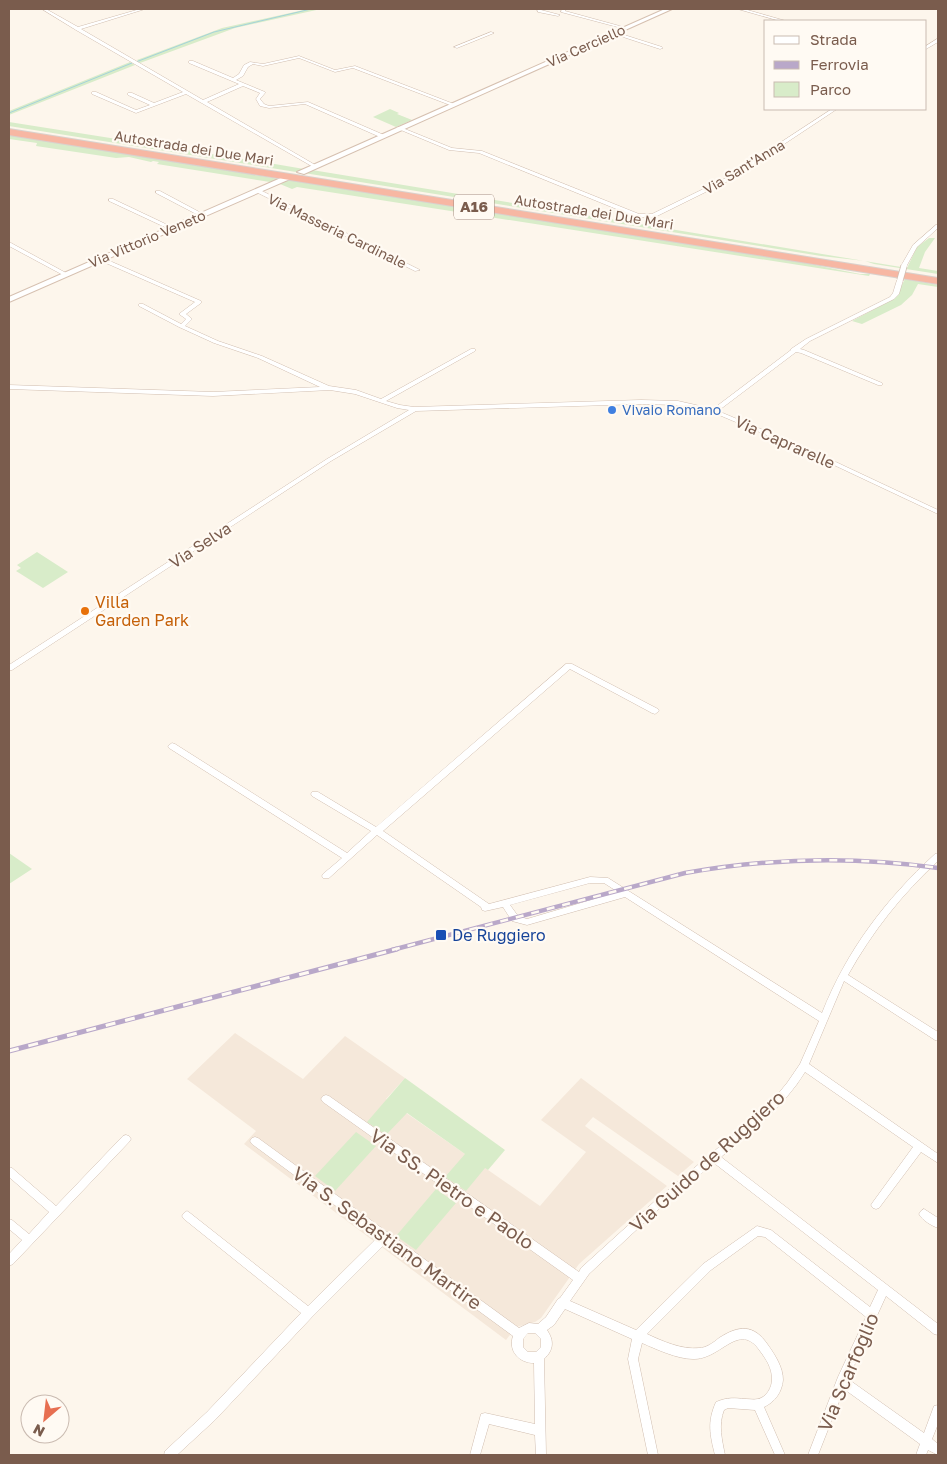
<svg xmlns="http://www.w3.org/2000/svg" width="947" height="1464" viewBox="0 0 947 1464" font-family="'Golos Text',sans-serif">
<style>
.residential{fill:#f5e8da}
.green{fill:#d8ecc9}
.lines{fill:none;stroke-linecap:round;stroke-linejoin:round}
.stream{stroke:#a5d3da;stroke-width:1}
.street-casing{stroke:#d1beb0;stroke-width:1}
.secondary-casing{stroke:#d6c0b0;stroke-width:2}
.highway-casing{stroke:#dad1cd;stroke-width:2}
.street{fill:#fff;fill-rule:evenodd}
.secondary{fill:#fff;fill-rule:evenodd}
.highway{fill:#f7b7a3;fill-rule:evenodd}
.rail-far1-casing{stroke:#b9a8c9;stroke-width:4.5}
.rail-casing{stroke:#b9a8c9;stroke-width:5}
.rail-far1{stroke:#fffaf3;stroke-width:2.5;stroke-dasharray:8;stroke-linecap:butt}
.rail{stroke:#fffaf3;stroke-width:3;stroke-dasharray:10;stroke-linecap:butt}
.street-bridge-casing{stroke:#d1beb0;stroke-width:7;stroke-linecap:butt}
.street-bridge{stroke:#fff;stroke-width:5.5}
.shop-dot{fill:#3f7fe0;stroke:#fffaf3;stroke-width:2}
.food-dot{fill:#e8710a;stroke:#fffaf3;stroke-width:2}
.transit-dot{fill:#1a4fb4;stroke:#fffaf3;stroke-width:2}
.labels{text-anchor:middle;stroke-width:4.5;stroke-linejoin:round;paint-order:stroke}
.far-street-label{font-size:14px;fill:#7a5c4d;stroke:#fffaf3}
.far-shop-label{font-size:14px;fill:#366cbe;stroke:#fffaf3;text-anchor:start}
.shield{fill:#fffaf3;stroke:#a28b7f;stroke-width:1}
.shield-label{font-size:15px;font-weight:bold;fill:#7a5c4d}
.street-label{font-size:16px;fill:#7a5c4d;stroke:#fffaf3}
.food-label{font-size:16px;fill:#c56008;stroke:#fffaf3;text-anchor:start}
.transit-label{font-size:16px;fill:#164399;stroke:#fffaf3;text-anchor:start}
.near-street-label{font-size:19px;fill:#7a5c4d;stroke:#fffaf3}
</style>
<rect width="100%" height="100%" fill="#fdf6ec"/>
<!-- residential -->
<path class="residential" d="M235,1033L303,1079L345,1036L405,1078L386,1099L540,1206L586,1152L541,1120L581,1078L694,1162L678,1176L593,1117L585,1126L667,1186L579,1264L541,1318L535,1322L516,1327L506,1340L244,1144L256,1131L187,1079Z"/>
<!-- green -->
<path class="green" d="M308,9H321L235,28L140,63L137,60L222,28Z
M130,62L135,65L9,115V111Z
M390,109L399,113L397,114L412,120L396,127L373,117Z
M9,122L263,162L304,169L296,172L9,126Z
M9,135L279,179L270,182L157,164L159,162L153,161L151,162L129,157L116,158L36,146L37,143L9,139Z
M312,170L907,268L917,247L929,238H935L925,252L919,268L938,271V274L874,264L865,261L821,256L304,173Z
M288,180L800,262L860,274H870L869,276L297,187L292,189L280,184Z
M905,279L938,285V287L918,284L912,295L901,305L862,324L852,321L895,298Z
M37,552L68,572L43,588L16,571L21,568L17,565Z
M9,853L32,869L9,884Z
M405,1078L505,1150L488,1170L485,1168L466,1191L445,1177L465,1154L407,1113L386,1135L367,1122Z
M356,1132L376,1146L335,1191L315,1176Z
M436,1189L456,1203L416,1250L396,1236Z"/>
<g class="lines">
<!-- stream -->
<path class="stream" d="M136,62L214,32L311,9
M9,113L132,63"/>
<!-- street casing -->
<g class="street-casing">
<path id="street" d="M42,9H46L78,27L140,9H145L81,29L203,100L239,84L189,63V61H193L233,78L239,74L244,65L250,62L263,64L299,56L335,70L355,66L454,104L450,105L353,68L335,72L299,58L263,66L253,64L248,67L243,76L236,80L265,92V93L260,99L264,104L269,106L308,102L384,135V137H380L305,104L269,108L260,106L256,99L260,93L243,86L207,102L317,166V167L315,168L186,94L136,113L92,94V92H96L136,110L150,105L128,95V93H132L154,103L183,92L76,30Z
M537,9H541V10L560,15L558,16L538,12Z
M562,9H566L565,11L627,28L625,29L561,12Z
M738,9H744L786,21H780Z
M491,32L494,33L457,48L454,47Z
M615,32L662,47L663,48L660,49L614,34L613,33Z
M937,39H938V42L926,49V46Z
M832,109H837L730,180L655,217H636L479,153L449,150L396,128L400,127L452,148L482,151L639,214H652L726,178Z
M256,190H260L420,270L415,271L256,192Z
M156,191H160L205,215L200,216L156,193Z
M109,199H113L174,228L169,229L109,201Z
M936,225H938V228L917,247L906,267H902L901,266L913,245Z
M9,243H11L68,274L63,275L9,246Z
M99,258H103L201,301V303L186,314L192,319L185,326L218,341L262,356L329,386L356,390L381,399L471,349H475V351L386,401L400,405L414,407L641,400L678,401L713,409L791,350V349L806,339L890,297L893,293L897,280L902,279L903,280L899,294L894,299L810,341L800,349L804,350L882,383V385H878L801,353L796,352L718,411L806,448L938,510V514L802,450L712,412L678,405L641,404L416,411L331,461L12,670H9V665L327,459L409,410L397,408L355,394L330,390L213,396L9,389V385L213,392L320,387L258,358L214,343L179,327L139,306V304H143L181,324L186,319L179,314L195,302L99,260Z
M566,664H572L658,709L659,711L655,714L652,713L570,669L383,831L489,904L590,877L608,878L822,1013C847,950 885,900 935,854L938,853V861C902,894 872,932 848,975L938,1032V1041L935,1040L844,981L809,1064L938,1154V1163L921,1152L879,1208L876,1209L873,1208L871,1205L873,1202L913,1147L805,1072C784,1107 751,1131 721,1157L938,1324V1335L934,1334L886,1296L848,1379L924,1433L934,1406L938,1405V1424L932,1439L938,1444V1455L928,1450L926,1455H916L920,1444L844,1389L818,1455H808L838,1377L866,1317L765,1237L758,1236L711,1270L647,1334C662,1341 682,1350 699,1348C706,1348 713,1343 719,1338C739,1325 754,1324 768,1345C775,1355 783,1367 783,1380C782,1392 775,1402 764,1407L785,1455H775L755,1410L728,1408L724,1410C718,1425 722,1440 725,1455H715C710,1435 707,1422 716,1402C728,1397 734,1398 746,1399C750,1399 754,1400 758,1399C767,1397 772,1387 772,1379C772,1368 766,1359 760,1351C739,1320 721,1360 693,1359C677,1359 656,1349 642,1343L638,1359L658,1455H648L628,1359L632,1339L565,1309L554,1325L547,1330C554,1340 554,1350 544,1359L546,1455H536L535,1435L489,1424L480,1455H470L481,1414L485,1413L535,1424L534,1363C519,1363 508,1351 513,1336L386,1243L312,1317L215,1420L177,1455H164L165,1451L207,1412L301,1313L184,1219L182,1216L184,1213L187,1211L190,1213L308,1306L378,1237L252,1144L250,1141L252,1138L255,1137L258,1138L519,1328L529,1323L538,1324L546,1317L558,1299L560,1298L573,1280L323,1102L321,1099L323,1096L326,1095L329,1096L579,1272L581,1268L655,1201L762,1111L773,1100L787,1083L800,1064L819,1021L625,897L527,925L512,921L503,907L485,911L482,910L481,907L377,835L329,878H323L322,876L323,874L342,858L169,748L168,746L172,743L175,744L347,853L371,831L312,796L311,794L312,792H318L376,827ZM590,883H604L618,892L527,919L518,916L510,905ZM714,1163L878,1290L870,1307L771,1230L757,1226L703,1264L636,1330L570,1301L589,1274L661,1207ZM528,1333H535L541,1339V1347L536,1352H528L523,1347V1339Z
M126,1135L129,1136L131,1139L129,1142L13,1264L9,1266V1254L22,1240L9,1229V1219L12,1220L29,1234L49,1212L9,1177V1167L12,1168L56,1206L123,1136Z
M924,1209L938,1218V1228C932,1226 922,1220 919,1214L921,1211Z"/>
</g>
<!-- secondary casing -->
<g class="secondary-casing">
<path id="secondary" d="M665,9H672L304,174L297,172Z
M283,177L290,179L9,302V297Z"/>
</g>
<!-- highway casing -->
<g class="highway-casing">
<path id="highway" d="M9,129L938,278V284L9,135Z"/>
</g>
<!-- street -->
<use href="#street" class="street"/>
<!-- secondary -->
<use href="#secondary" class="secondary"/>
<!-- highway -->
<use href="#highway" class="highway"/>
<!-- rail-far1 casing -->
<g class="rail-far1-casing">
<path id="rail-far1" d="M392,950L685,873C770,858 853,856 938,868"/>
</g>
<!-- rail casing -->
<g class="rail-casing">
<path id="rail" d="M9,1051L397,949"/>
</g>
<!-- rail-far1 -->
<use href="#rail-far1" class="rail-far1"/>
<!-- rail -->
<use href="#rail" class="rail"/>
<!-- street-bridge casing -->
<g class="street-bridge-casing">
<path id="street-bridge" d="M900,280L904,266"/>
</g>
<!-- street-bridge -->
<use href="#street-bridge" class="street-bridge"/>
</g>
<!-- markers -->
<circle class="shop-dot" cx="612" cy="410" r="5"/>
<circle class="food-dot" cx="85" cy="611" r="5"/>
<rect class="transit-dot" x="435" y="929" width="12" height="12" rx="2.5"/>
<g class="labels">
<!-- far-street labels -->
<g class="far-street-label">
<text transform="translate(586 46) rotate(-24)" y="5">Via Cerciello</text>
<text transform="translate(194 148) rotate(9)" y="5">Autostrada dei Due Mari</text>
<text transform="translate(744 167) rotate(-31)" y="5">Via Sant'Anna</text>
<text transform="translate(594 212) rotate(9)" y="5">Autostrada dei Due Mari</text>
<text transform="translate(337 231) rotate(26)" y="5">Via Masseria Cardinale</text>
<text transform="translate(147 239) rotate(-23)" y="5">Via Vittorio Veneto</text>
</g>
<!-- far-shop labels -->
<g class="far-shop-label">
<text x="622" y="415">Vivaio Romano</text>
</g>
<!-- shield labels -->
<rect class="shield" x="454" y="194.5" width="40" height="25" rx="4"/>
<g class="shield-label">
<text x="474" y="212">A16</text>
</g>
<!-- street labels -->
<g class="street-label">
<text transform="translate(785 442) rotate(24)" y="6">Via Caprarelle</text>
<text transform="translate(200 545) rotate(-33)" y="6">Via Selva</text>
</g>
<!-- food labels -->
<g class="food-label">
<text x="95" y="608">Villa<tspan x="95" dy="18">Garden Park</tspan></text>
</g>
<!-- transit labels -->
<g class="transit-label">
<text x="452" y="941">De Ruggiero</text>
</g>
<!-- near-street labels -->
<g class="near-street-label">
<text transform="translate(707 1161) rotate(-42)" y="7">Via Guido de Ruggiero</text>
<text transform="translate(452 1189) rotate(35)" y="7">Via SS. Pietro e Paolo</text>
<text transform="translate(387 1238) rotate(36)" y="7">Via S. Sebastiano Martire</text>
<text transform="translate(848 1372) rotate(-67)" y="7">Via Scarfoglio</text>
</g>
</g>
<!-- border -->
<rect width="947" height="1464" fill="none" stroke="#7a5c4d" stroke-width="20"/>
<!-- legend -->
<rect x="764" y="20" width="162" height="90" fill="#fffaf3" stroke="#cabbb1"/>
<rect x="774" y="36" width="25" height="8" fill="#ffffff" stroke="#cabbb1"/>
<text x="810" y="45" font-size="15" fill="#7a5c4d">Strada</text>
<rect x="774" y="61" width="25" height="8" fill="#b9a8c9" stroke="#cabbb1"/>
<text x="810" y="70" font-size="15" fill="#7a5c4d">Ferrovia</text>
<rect x="774" y="82" width="25" height="15" fill="#d8ecc9" stroke="#cabbb1"/>
<text x="810" y="95" font-size="15" fill="#7a5c4d">Parco</text>
<!-- north arrow -->
<g transform="translate(45 1419) rotate(208)"><circle r="24" fill="#fffaf3" stroke="#cabbb1"/>
<path d="M0-4L9 19L0 12L-9 19Z" fill="#e76f51"/>
<text y="-8" font-size="14" font-weight="bold" text-anchor="middle" fill="#7a5c4d">N</text>
</g>
</svg>
